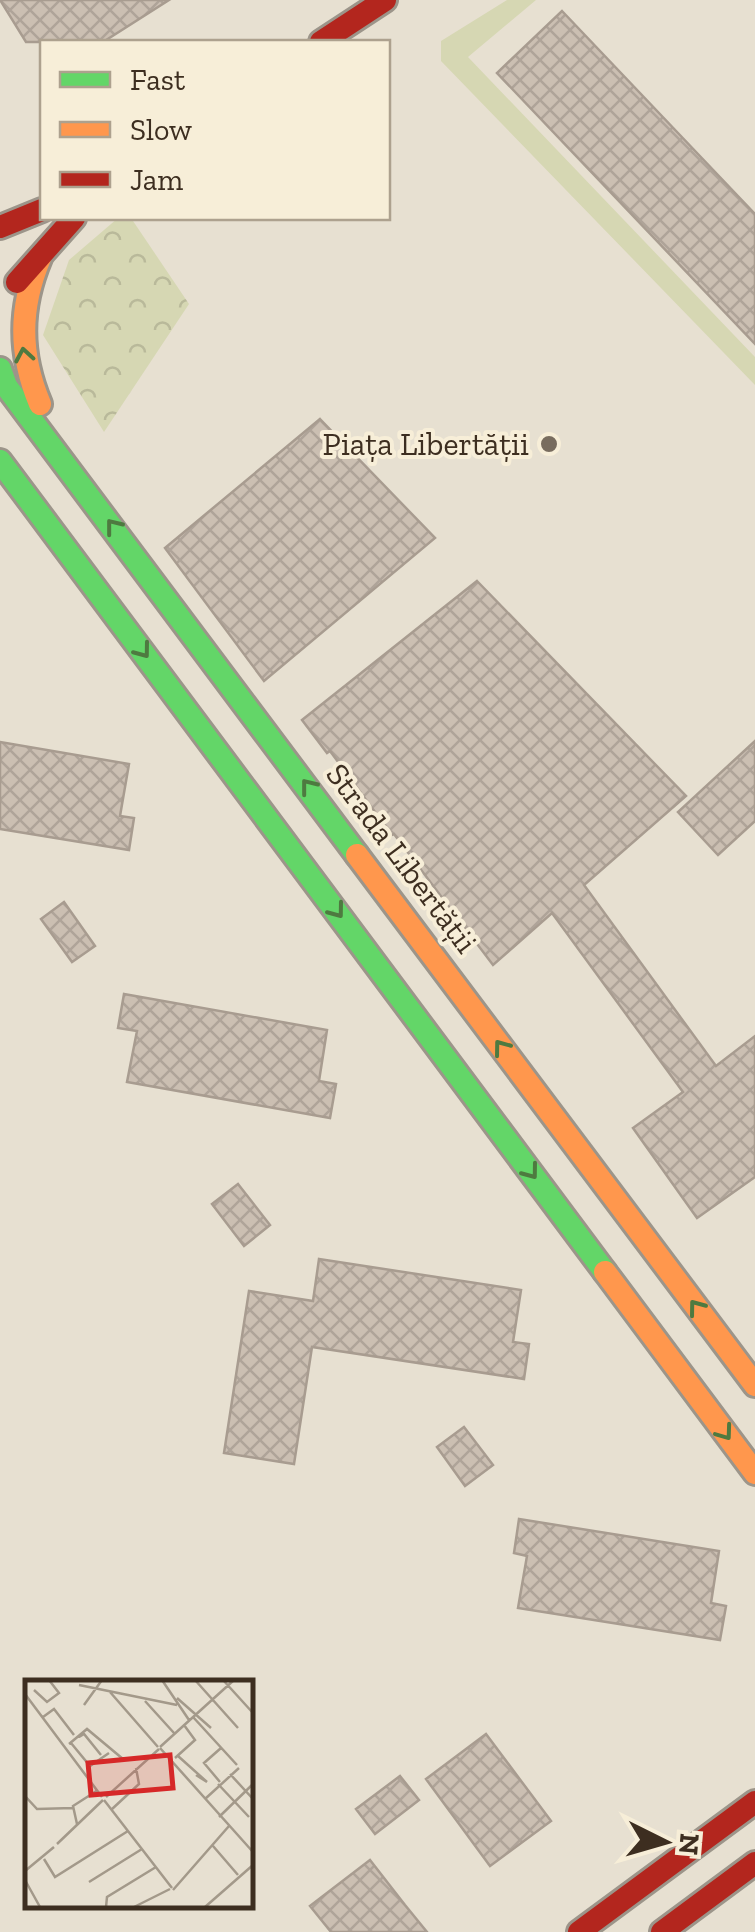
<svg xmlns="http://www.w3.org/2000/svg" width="755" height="1932" viewBox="0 0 755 1932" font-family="'Zilla Slab',serif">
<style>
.green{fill:#d6d7b3}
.park{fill:url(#park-crowns)}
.building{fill:url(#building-cross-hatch);stroke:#a89c90;stroke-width:2.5}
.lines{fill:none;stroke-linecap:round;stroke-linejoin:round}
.fast-casing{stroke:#9c958a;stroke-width:28}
.slow-casing{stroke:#9c958a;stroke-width:28}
.jam-casing{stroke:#9c958a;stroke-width:28}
.fast{stroke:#63d668;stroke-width:22}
.slow{stroke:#ff974d;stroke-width:22}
.jam{stroke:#b3261e;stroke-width:22}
.oneway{stroke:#4e7a40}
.poi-dot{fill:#786c5e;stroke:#f7eed8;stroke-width:4}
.labels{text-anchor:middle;stroke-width:8;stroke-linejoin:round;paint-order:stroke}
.poi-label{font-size:32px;fill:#3d2e20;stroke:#f7eed8;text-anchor:end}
.street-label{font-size:32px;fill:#3d2e20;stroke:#f7eed8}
.inset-road{fill:none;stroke:#a3998a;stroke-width:2.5}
.view{fill:#d62828;fill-opacity:0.15;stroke:#d62828;stroke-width:5}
.inset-edge{fill:none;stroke:#3d2e20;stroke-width:5}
</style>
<defs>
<pattern id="park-crowns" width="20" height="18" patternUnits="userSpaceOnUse" patternTransform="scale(2.5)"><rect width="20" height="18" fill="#d6d7b3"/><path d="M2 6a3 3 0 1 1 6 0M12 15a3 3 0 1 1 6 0" fill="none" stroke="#b9b99a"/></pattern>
<pattern id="building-cross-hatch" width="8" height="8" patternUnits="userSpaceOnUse" patternTransform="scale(2.5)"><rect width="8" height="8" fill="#cbbfb2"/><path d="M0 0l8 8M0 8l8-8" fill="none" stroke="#afa499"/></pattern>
</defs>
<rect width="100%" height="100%" fill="#e7e0d1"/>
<!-- green -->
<path class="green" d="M507,0H536L468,57L755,357V385L441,61V41Z"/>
<!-- park -->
<path class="park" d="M118,218H131L189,304L104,432L43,335L69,260Z"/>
<!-- building -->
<path class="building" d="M0,0H169L103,42H26Z
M562,11L755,214V344L497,73Z
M320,419L435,538L264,681L165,548Z
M477,581L686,796L584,885L716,1066L755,1036V1177L697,1218L633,1128L683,1092L552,913L493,965L394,834L392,835L330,751L327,753L302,720Z
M755,741V821L718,855L678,812Z
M0,742L129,764L120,816L134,818L129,850L0,829Z
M64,902L95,946L72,962L41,919Z
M124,994L327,1030L319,1081L336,1084L330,1118L127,1082L137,1031L118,1028Z
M238,1184L270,1225L244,1246L212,1204Z
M319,1259L521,1290L513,1342L529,1344L524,1379L312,1347L294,1464L224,1453L249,1291L313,1301Z
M464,1427L493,1465L465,1486L437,1447Z
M519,1519L719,1551L711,1603L726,1606L720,1640L518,1608L527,1556L514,1553Z
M486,1734L551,1821L490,1866L426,1779Z
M400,1776L419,1800L375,1834L356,1809Z
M370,1860L405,1905L427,1932H331L310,1906Z"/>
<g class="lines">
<!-- fast casing -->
<g class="fast-casing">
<path id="fast" d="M0,369L6,386L357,855
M0,461L605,1272"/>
</g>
<!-- slow casing -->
<g class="slow-casing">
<path id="slow" d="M40,258C19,308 19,354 40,404
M357,855L755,1385
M605,1272L755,1473"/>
</g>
<!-- jam casing -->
<g class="jam-casing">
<path id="jam" d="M321,42L385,0
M0,227L42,210
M17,282L74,218
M579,1932L755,1802
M662,1932L755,1863"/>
</g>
<!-- fast -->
<use href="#fast" class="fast"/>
<!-- slow -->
<use href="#slow" class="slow"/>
<!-- jam -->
<use href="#jam" class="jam"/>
</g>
<!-- one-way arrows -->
<defs><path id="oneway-chevron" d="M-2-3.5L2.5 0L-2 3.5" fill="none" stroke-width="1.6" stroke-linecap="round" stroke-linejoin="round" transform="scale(2.5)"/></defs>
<g class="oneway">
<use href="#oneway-chevron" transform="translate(24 355) rotate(-100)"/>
<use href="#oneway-chevron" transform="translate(113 526) rotate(-128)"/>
<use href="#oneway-chevron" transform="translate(143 651) rotate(53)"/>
<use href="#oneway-chevron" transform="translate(308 786) rotate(-128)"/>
<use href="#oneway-chevron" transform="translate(337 911) rotate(53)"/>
<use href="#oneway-chevron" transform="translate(501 1047) rotate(-127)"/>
<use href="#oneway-chevron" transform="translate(531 1172) rotate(53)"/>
<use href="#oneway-chevron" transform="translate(696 1307) rotate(-127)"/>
<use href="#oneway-chevron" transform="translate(725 1433) rotate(54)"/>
</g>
<!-- markers -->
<circle class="poi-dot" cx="549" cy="444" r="10"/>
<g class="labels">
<!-- poi labels -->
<g class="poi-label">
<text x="529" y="455">Piața Libertății</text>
</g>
<!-- street labels -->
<g class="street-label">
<text transform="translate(402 858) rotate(53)" y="11">Strada Libertății</text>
</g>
</g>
<!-- overview -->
<g transform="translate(25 1680)">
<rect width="228" height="228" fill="#e7e0d1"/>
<path class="inset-road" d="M137,0L164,40M170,0L213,48M198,0L228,33M54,5L152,25M9,10L22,22L34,13L24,0M85,12L133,67M0,14L77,117M152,18L186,48M120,21L149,53M59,25L77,0M18,37L29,29L49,55M168,37L212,85M54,57L59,54L76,75M46,63L65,86L84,73M44,64L62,49L98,79M135,67L209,0M135,68L228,172M153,76L182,102L171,95M150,78L170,60L159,45M205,94L228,119M195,102L179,83L196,68M193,104L224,137M0,116L12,129L48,128M81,117L134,69M180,119L214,88M79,120L147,208M86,130L114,104L111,88M194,137L228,104M52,144L48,126L73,110M32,164L78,120M188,166L213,195M19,179L30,197L103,151M0,191L29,167M0,200L15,227M64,202L117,169M148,210L204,146M81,227L82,217L131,187M109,227L145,209M180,227L228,185"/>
<path class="view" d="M145,75L148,108L66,115L63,83Z"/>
<rect width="228" height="228" class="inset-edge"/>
</g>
<!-- legend -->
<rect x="40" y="40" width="350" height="180" fill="#f7eed8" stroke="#ada18e" stroke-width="2.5"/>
<rect x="60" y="72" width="50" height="15" fill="#63d668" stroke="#ada18e" stroke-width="2.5"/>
<text x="130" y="90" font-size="30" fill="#3d2e20">Fast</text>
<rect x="60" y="122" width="50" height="15" fill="#ff974d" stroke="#ada18e" stroke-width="2.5"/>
<text x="130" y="140" font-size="30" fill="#3d2e20">Slow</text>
<rect x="60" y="172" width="50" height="15" fill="#b3261e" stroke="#ada18e" stroke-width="2.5"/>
<text x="130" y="190" font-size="30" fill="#3d2e20">Jam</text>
<!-- north arrow -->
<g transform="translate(665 1842) rotate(95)" stroke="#f7eed8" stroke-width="8" paint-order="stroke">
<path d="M0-8L18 38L0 25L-18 38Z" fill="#3d2e20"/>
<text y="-15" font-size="28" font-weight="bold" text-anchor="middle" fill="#3d2e20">N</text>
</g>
</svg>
